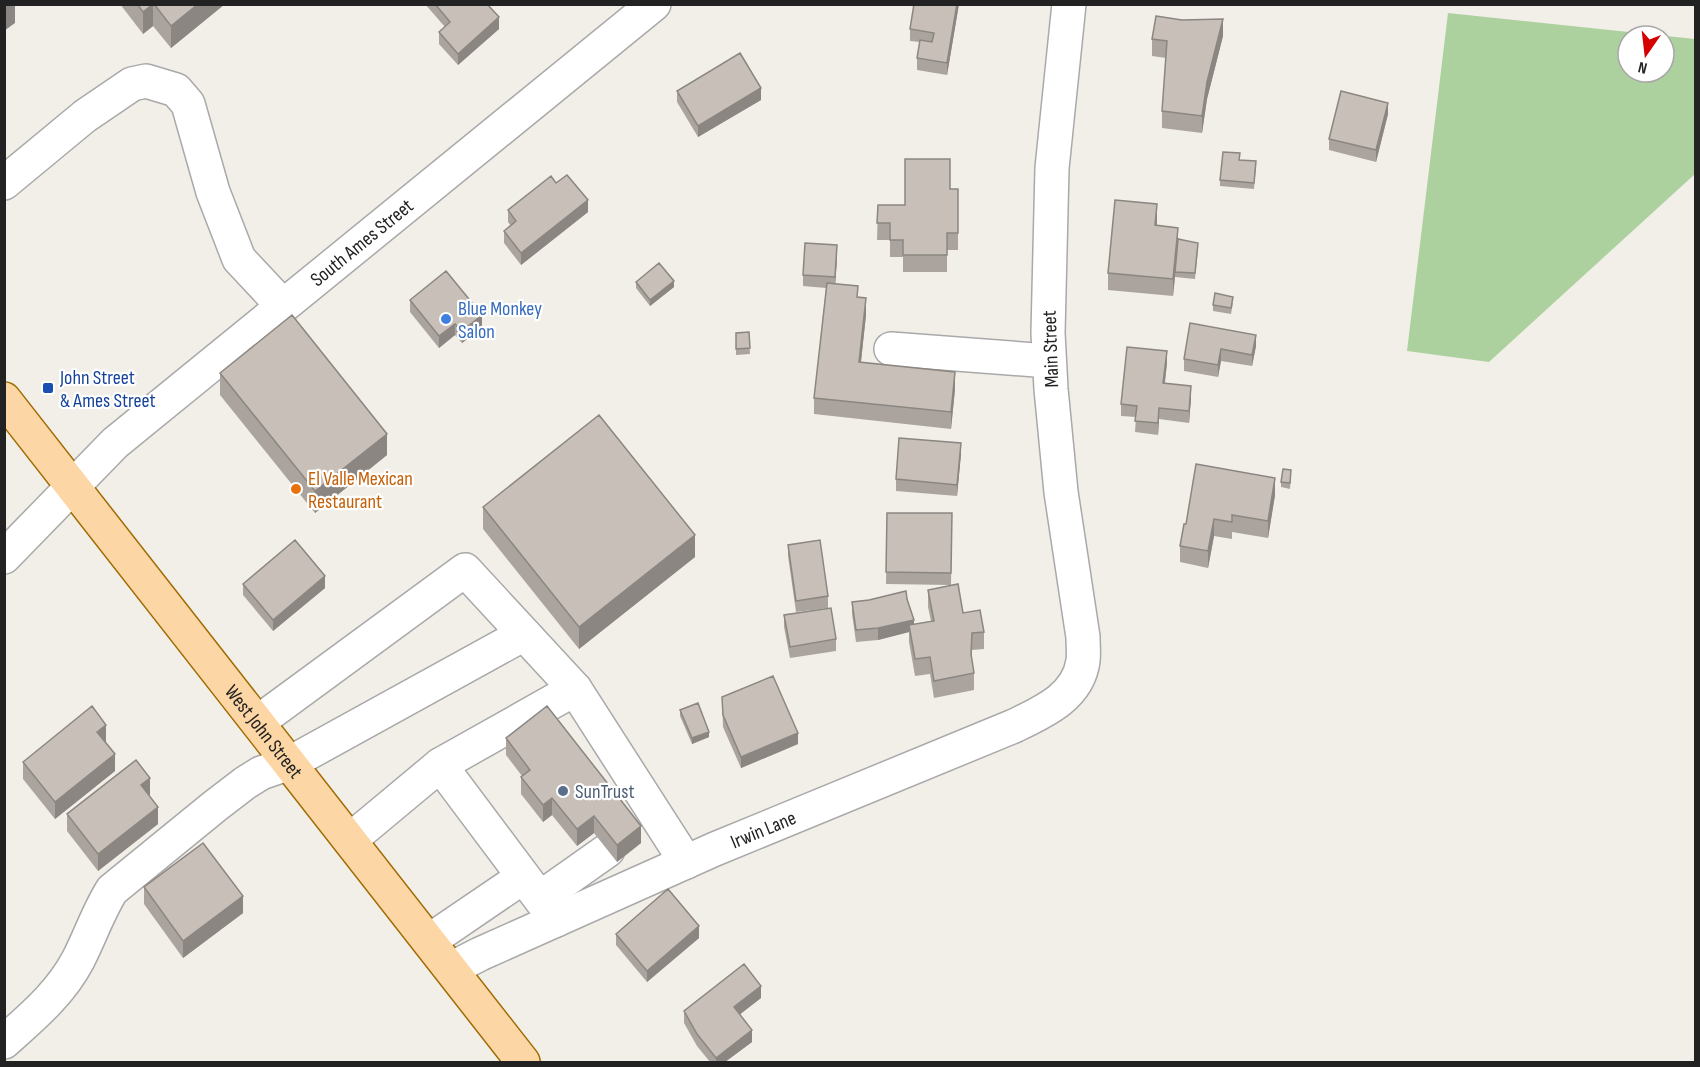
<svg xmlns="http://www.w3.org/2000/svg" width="1700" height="1067" viewBox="0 0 1700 1067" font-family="'Sofia Sans Condensed',sans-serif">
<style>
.forest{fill:#add19e;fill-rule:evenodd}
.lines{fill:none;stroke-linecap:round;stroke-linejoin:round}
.minor-casing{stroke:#a9a9a9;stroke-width:36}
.major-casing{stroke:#a06b00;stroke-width:36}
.minor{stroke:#fff;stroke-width:33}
.major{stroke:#fcd6a4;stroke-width:33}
.wall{fill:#aba49e}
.shaded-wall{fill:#8b8681}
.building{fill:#c7bfb8;stroke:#8b8681;stroke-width:1.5}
.shop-dot{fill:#3f7fe0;stroke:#fff;stroke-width:2}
.transit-dot{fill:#1a4fb4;stroke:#fff;stroke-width:2}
.food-dot{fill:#e8710a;stroke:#fff;stroke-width:2}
.service-dot{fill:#5c6f8a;stroke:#fff;stroke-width:2}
.labels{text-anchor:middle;stroke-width:4.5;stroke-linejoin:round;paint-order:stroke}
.street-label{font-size:20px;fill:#222;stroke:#fff}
.shop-label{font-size:20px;fill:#366cbe;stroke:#fff;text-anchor:start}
.transit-label{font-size:20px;fill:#164399;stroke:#fff;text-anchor:start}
.food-label{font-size:20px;fill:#c56008;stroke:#fff;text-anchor:start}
.service-label{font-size:20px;fill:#4e5e75;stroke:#fff;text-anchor:start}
</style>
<rect width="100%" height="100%" fill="#f2efe9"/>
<!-- forest -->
<path class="forest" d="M1448,13L1695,39V174L1489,362L1407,351ZM1628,36H1664V72H1628Z"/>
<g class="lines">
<!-- minor casing -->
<g class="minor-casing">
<g id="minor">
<path d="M4,183L85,116L132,84L146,81L176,90L188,104L213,192L239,259L283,306"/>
<path d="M891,349L1049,361"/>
<path id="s1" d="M4,557L115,443L654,4"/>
<path d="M575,689L686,862"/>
<path d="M258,722L465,570L575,689L440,765L556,920"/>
<path d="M350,840L440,765"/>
<path d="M540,898L608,850"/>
<path d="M429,941L523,877"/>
<path id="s2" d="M451,969L480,954L715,849L1014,726C1043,712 1078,697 1083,661C1084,653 1083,645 1083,637L1061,492L1051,389L1048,333L1052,168L1069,4"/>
<path d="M4,1042C32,1017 60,994 78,960C90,937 98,912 112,890L215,806L245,783L261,773L290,763L524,634"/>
</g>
</g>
<!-- major casing -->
<g class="major-casing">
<g id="major">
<path id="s3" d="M4,399L523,1062"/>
</g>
</g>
<!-- minor -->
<use href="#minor" class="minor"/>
<!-- major -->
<use href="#major" class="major"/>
</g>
<!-- wall -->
<path class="wall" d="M120,4H225L171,48L153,26L143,34Z
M425,4H487L499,29L458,65L439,44V32L445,27Z
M914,4H959L947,75L917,70V58L920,42L910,41V29Z
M1182,20L1223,36L1207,99L1202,133L1162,128V111L1166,58L1152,56V39Z
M677,91L761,100L698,137L677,102Z
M1388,114L1376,162L1329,150V139Z
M1240,160L1256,167L1254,189L1220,186V180Z
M556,183L588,212L521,265L504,243V231L511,226L508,222V210Z
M950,189H958V250H947V272H903V257H890V240H877L878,205H905Z
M1157,221V226L1198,249L1195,279L1175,277L1173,296L1108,290V273Z
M837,257L835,284L858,297L866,315L861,362L955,389L951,429L814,414V398L826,288L803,286V275Z
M636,282L674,287L650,306L636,288Z
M410,300L482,327L462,343L455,335L439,348L410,312Z
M1233,303L1231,314L1213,311V305Z
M1190,323L1256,346L1252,366L1221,361L1218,377L1184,371V359Z
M749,332L750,354L736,355V333Z
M1167,363L1165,383L1191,398L1189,423L1159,419L1158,435L1135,432L1136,417L1121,416V404Z
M220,373L387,455L315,513L220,395Z
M961,454L957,496L896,491V479Z
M1291,476L1290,489L1281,487V482Z
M1275,495L1268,538L1232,532V539L1214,536L1208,568L1180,562V546L1186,524Z
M483,507L695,557L579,649L483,529Z
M887,513H952L951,585L886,584Z
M788,545L828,596V608L796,612L788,556Z
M243,584L325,588L273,631L243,595Z
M928,590L963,613L984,632V649L972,650V658L974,673V690L934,698L930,674L915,676L909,642V632L878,640L856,642L852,614V602L907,599L914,624L931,621L928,607Z
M784,615L836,639V651L790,658L784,627Z
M722,697L798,744L741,768L723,727Z
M680,710L709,737L692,744L680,716Z
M506,738L641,843L617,862L594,833L577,846L552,815L543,822L521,794V777L522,776L506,755Z
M106,742L115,771L55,819L23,779V762Z
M150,795L149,796L158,824L98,871L67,831V814Z
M144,887L243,913L183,958L144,904Z
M616,934L699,938L647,982L616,945Z
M761,998L740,1014L752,1042L725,1062H710L697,1046L684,1023V1011Z"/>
<!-- shaded-wall -->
<path class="shaded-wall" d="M10,4H15V23L4,31V9Z
M153,4V26L143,34V12Z
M198,4H225L171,48V26Z
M957,4H959L947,75V63Z
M499,17V29L458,65V54Z
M1223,19V36L1207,99L1202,133V116L1207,82Z
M761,88V100L698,137V126Z
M1388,103V114L1376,162V150Z
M588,200V212L521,265V253Z
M1157,204V221L1155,242V225Z
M1178,228V245L1173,296V279Z
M837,245V257L835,289V277Z
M674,281V287L650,306V300Z
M866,298V315L859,379V362Z
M482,315V327L462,343V331Z
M455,324V335L439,348V336Z
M1256,335V346L1252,366V355Z
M1221,349V361L1218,377V365Z
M1167,351V363L1163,395V383Z
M955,372V389L951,429V412Z
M1191,386V398L1189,423V411Z
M1159,408V419L1158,435V423Z
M387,434V455L315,513V491Z
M961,443V454L957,496V485Z
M1275,478V495L1268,538V521Z
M1214,519V536L1208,568V551Z
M695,535V557L579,649V627Z
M325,576V588L273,631V620Z
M914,620V631L909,625V632L878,640V628Z
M106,725V742L97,749V732Z
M709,732V737L692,744V738Z
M798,733V744L741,768V757Z
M115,754V771L55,819V802Z
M150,778V795L141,802V785Z
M552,798V815L543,822V805Z
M158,807V824L98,871V854Z
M594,816V833L577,846V829Z
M641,826V843L617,862V845Z
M243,896V913L183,958V941Z
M699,926V938L647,982V971Z
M761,986V998L734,1019V1007Z
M752,1030V1042L725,1062H716V1058Z"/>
<!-- building -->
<path class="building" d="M4,4H10L4,9Z
M137,4H153L143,12Z
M154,4H198L171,26Z
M435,4H487L499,17L458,54L439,32L450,22Z
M914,4H957L947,63L917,58L920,40L932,42L934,33L910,29Z
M1156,16L1182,20L1223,19L1207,82L1202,116L1162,111L1167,41L1152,39Z
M740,53L761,88L698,126L677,91Z
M1341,91L1388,103L1376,150L1329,139Z
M1223,152L1240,153L1239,160L1256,161L1254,183L1220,180Z
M905,159H950V189H958V233H947V255H903V240H890V223H877L878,205H905Z
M567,175L588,200L521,253L504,231L516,221L508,210L551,176L556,183Z
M1115,200L1157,204L1155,225L1178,228L1173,279L1108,273Z
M1178,239L1198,243L1195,273L1175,272Z
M805,243L837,245L835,277L803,275Z
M659,263L674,281L650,300L636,282Z
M446,271L482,315L462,331L455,324L439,336L410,300Z
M827,283L858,286L857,297L866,298L859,362L955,372L951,412L814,398Z
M1215,293L1233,297L1231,308L1213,305Z
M292,315L387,434L315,491L220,373Z
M1190,323L1256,335L1252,355L1221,349L1218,365L1184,359Z
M749,332L750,348L736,349V333Z
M1127,347L1167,351L1163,383L1191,386L1189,411L1159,408L1158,423L1135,421L1137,406L1121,404Z
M599,415L695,535L579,627L483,507Z
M899,438L961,443L957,485L896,479Z
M1196,464L1275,478L1268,521L1232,515V522L1214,519L1208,551L1180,546L1184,524H1186Z
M1283,469L1291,470L1290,483L1281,482Z
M887,513H952L951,573L886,572Z
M295,540L325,576L273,620L243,584Z
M820,540L828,596L796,601L788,545Z
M958,584L963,613L980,610L984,632L972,633L971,654L974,673L934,681L930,657L915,659L909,625L934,621L928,590Z
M906,591L907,599L914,620L878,628L856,630L852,602L869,600Z
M831,608L836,639L790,647L784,615Z
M773,676L798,733L741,757L723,715L722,697Z
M698,703L709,732L692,738L680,710Z
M92,706L106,725L97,732L115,754L55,802L23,762Z
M547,706L641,826L617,845L594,816L577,829L552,798L543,805L521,777L530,770L506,738Z
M136,760L150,778L141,785L158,807L98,854L67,814Z
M203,843L243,896L183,941L144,887Z
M668,889L699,926L647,971L616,934Z
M744,964L761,986L734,1007L752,1030L716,1058L697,1034L684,1011Z"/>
<!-- markers -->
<circle class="shop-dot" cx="446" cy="319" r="6"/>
<rect class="transit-dot" x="42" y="382" width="12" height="12" rx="3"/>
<circle class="food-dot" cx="296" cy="489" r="6"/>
<circle class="service-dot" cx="563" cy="791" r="6"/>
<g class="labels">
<!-- street labels -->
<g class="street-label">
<text dy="7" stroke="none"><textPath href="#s1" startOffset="477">South Ames Street</textPath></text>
<text transform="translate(1050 349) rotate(-92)" y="7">Main Street</text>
<text dy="7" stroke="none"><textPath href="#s3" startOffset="422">West John Street</textPath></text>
<text dy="7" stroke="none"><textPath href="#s2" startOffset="342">Irwin Lane</textPath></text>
</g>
<!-- shop labels -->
<g class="shop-label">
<text x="458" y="315">Blue Monkey<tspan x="458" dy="23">Salon</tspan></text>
</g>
<!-- transit labels -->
<g class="transit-label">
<text x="60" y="384">John Street<tspan x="60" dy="23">&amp; Ames Street</tspan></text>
</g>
<!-- food labels -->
<g class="food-label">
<text x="308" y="485">El Valle Mexican<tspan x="308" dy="23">Restaurant</tspan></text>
</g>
<!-- service labels -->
<g class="service-label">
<text x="575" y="798">SunTrust</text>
</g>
</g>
<!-- border -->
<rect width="1700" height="1067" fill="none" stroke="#222222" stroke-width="12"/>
<!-- north arrow -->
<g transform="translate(1646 54) rotate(194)"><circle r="28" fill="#ffffff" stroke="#a7a7a7" stroke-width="1.5"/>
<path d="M0-4.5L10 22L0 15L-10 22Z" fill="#d40000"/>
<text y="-9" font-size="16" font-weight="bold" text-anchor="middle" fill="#222222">N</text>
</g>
</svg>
